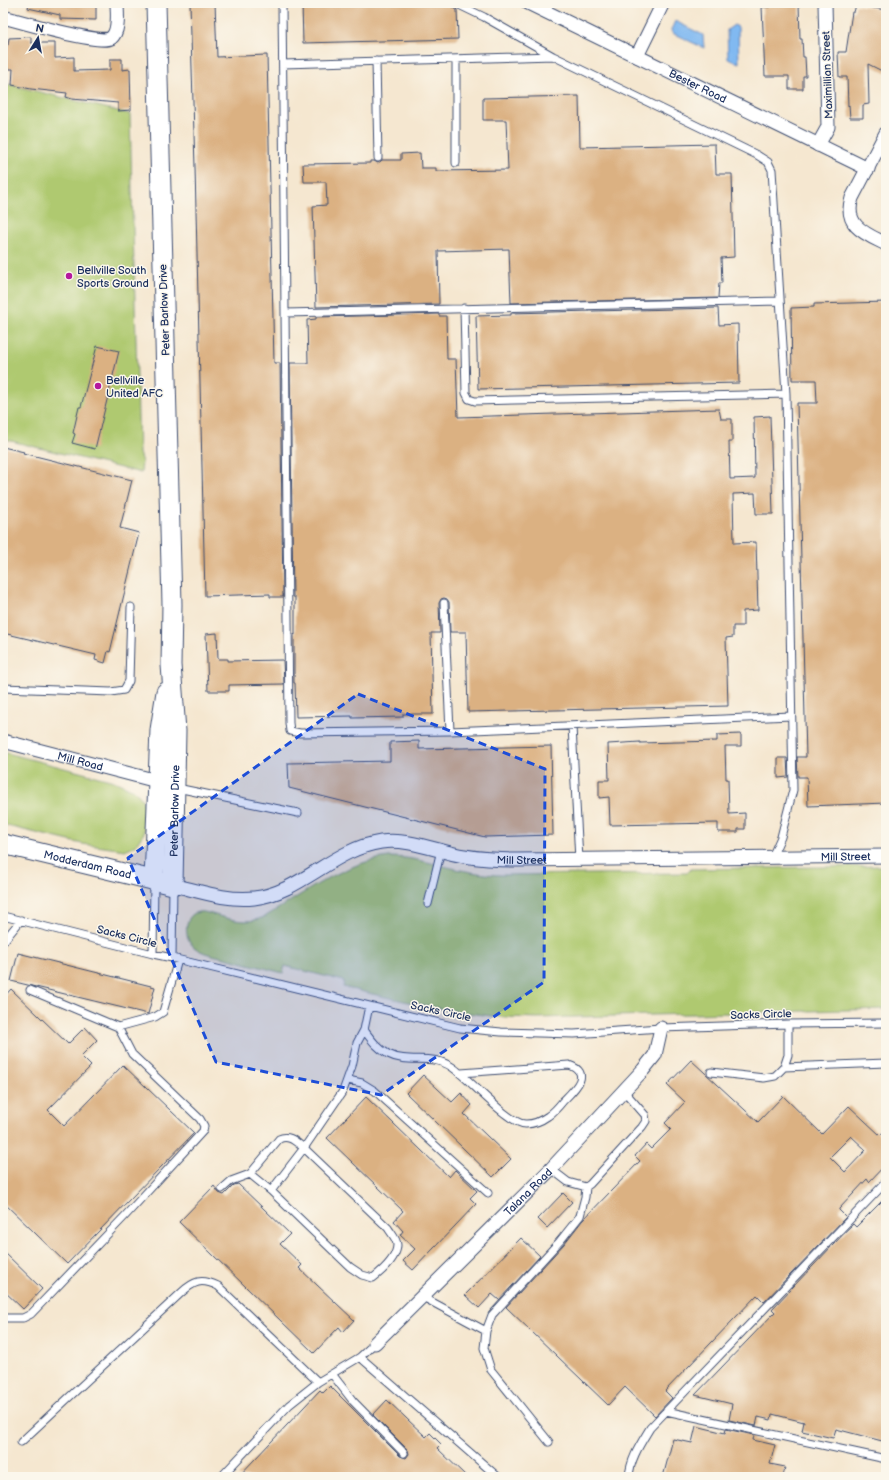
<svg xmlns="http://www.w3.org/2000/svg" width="889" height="1480" viewBox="0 0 889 1480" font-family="'Balsamiq Sans',sans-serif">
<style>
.green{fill:#afc970;stroke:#657c67}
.water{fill:#81b9f1;stroke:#4e74a8}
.building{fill:#dbb182;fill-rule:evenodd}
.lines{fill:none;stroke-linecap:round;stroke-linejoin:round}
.lane-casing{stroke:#3c4b6f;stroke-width:9}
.street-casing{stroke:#3c4b6f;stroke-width:15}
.secondary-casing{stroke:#3c4b6f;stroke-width:21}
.lane{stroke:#fff;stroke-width:7}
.street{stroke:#fff;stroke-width:13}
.secondary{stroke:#fff;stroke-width:19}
.marked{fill:#1d4ed8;fill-opacity:0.2;stroke:#1d4ed8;stroke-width:3;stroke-dasharray:8 5;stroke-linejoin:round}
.poi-dot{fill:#b5179e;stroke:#fbf7ec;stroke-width:1.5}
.labels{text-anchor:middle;stroke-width:3;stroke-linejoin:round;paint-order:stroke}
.street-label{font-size:11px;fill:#1b2f5e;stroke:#fbf7ec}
.poi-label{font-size:11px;fill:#1b2f5e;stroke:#fbf7ec;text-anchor:start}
</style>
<rect width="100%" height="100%" fill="#fbf7ec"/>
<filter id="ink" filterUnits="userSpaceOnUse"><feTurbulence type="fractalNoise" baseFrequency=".025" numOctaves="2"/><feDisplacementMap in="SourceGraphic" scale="8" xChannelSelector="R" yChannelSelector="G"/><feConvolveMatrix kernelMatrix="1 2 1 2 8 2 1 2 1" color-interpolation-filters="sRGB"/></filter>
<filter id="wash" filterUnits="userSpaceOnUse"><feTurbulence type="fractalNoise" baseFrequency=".012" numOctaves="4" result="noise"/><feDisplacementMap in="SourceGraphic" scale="16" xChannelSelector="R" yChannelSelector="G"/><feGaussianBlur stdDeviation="0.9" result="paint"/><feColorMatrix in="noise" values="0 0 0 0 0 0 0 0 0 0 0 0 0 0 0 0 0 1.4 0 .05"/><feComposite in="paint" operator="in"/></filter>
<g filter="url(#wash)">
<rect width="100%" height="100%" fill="#f5e7d0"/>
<!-- green -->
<path class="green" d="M3,83L130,114L139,453L142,462L141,473L3,439Z
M3,752L114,781L134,790L142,799L145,809L144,833L136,845L125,850L82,844L3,825Z
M389,857C415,857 436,865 461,870C475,873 488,875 501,875L687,873L691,869L886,866V1009L537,1018C522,1017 506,1018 491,1016C441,1010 392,999 343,987L344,981L285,966L283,973C265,968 247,964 229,959C219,956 206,955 197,949C181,940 183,909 204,912C225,917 245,927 266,916C305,893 343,863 389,857Z"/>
<!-- water -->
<path class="water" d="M675,21L703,35L704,48L672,33L671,30Z
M734,25L738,27L739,63L728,59L727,30Z"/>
<g id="blocks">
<!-- building -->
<path class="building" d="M29,3H94L96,4V20L60,19V15L28,8Z
M190,3H215L217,57L267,55L274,363H280L283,597H270V594L205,596L195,167Z
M302,3H446L457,10L458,39L303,43Z
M770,3H799L800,39H802L803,57H805L806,76H803V89H789V76H765L762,7H770Z
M856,5L886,10V73L868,64L869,104L863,105V118H850L849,105L848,106L847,77H839L838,52H846L852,12H854Z
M31,37V43H55V58L74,57V71L110,70V59H122V70L130,69L131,110L118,111V103L72,99L66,97L67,93L31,89L12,85L13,69H3V45H8L9,38Z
M579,96L580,147L715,144L716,174H732L734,257L721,258L722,283H719L718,298L511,303L509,249L438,251L439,304L316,307L313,206L327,205L326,182H304L303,164L370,163V161H374L378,163L382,160H401V154L420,153L421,168H436V171L508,170L506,120H483V98Z
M886,302V803L808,806L807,777H798L797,757H806L797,403H817L816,380H792L791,308L814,307V304Z
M718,308L719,325L738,324L739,383L478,389L476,316L511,315V313Z
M439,314V316H446L447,359H456L458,417L719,409L721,419H732V442H729L730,479L755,478L754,417L770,416L773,514H756L755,493L733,494L734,543L756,542L758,610L743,611V626H733V637L726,638L728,706L468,712L466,632H450L449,602L447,599L444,598L441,599L439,603L440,633H431L433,714H403V717L352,718V716L296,717L295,683H294V634L295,635V597H293L290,363H308L307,320L316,319V317Z
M97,346L119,351L95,449L72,443L75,434L73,433L79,407H81Z
M3,447L24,452L23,453L132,480L120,528L139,533L110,652L108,651L105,663L95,660L96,655L3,633Z
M217,633L218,659H228V661L283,660L284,684L229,685V691H208L206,634Z
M741,734V746H725L726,779H728L729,814L745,813V829H738V832H718V823L610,825L609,797L599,798V780H609L608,744L640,742V743L717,741V735Z
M419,741V749L551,746L553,835L485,837L289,788L288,763L390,761V742Z
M778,758H787L788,777L778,778Z
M18,953L155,987L148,1014L11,981Z
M11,989L68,1044L85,1027L97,1040L81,1056L91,1066L48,1110L64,1126L123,1065L194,1133L67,1264L3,1202V998Z
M691,1060L758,1122L783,1096L822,1134L849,1106L880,1135L886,1130V1164L869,1182L867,1179L839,1209V1210L846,1217L764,1302L757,1295L665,1391L672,1398L655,1416L625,1387L608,1405L506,1307L564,1244L582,1221L640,1161L635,1156L646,1144L651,1149L671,1129L665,1123L685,1102L667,1085ZM851,1136L866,1150L845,1172L830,1157Z
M423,1075L452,1102L461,1093L472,1105L464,1114L511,1159L493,1177L406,1093Z
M366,1097L449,1177L455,1170L477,1191L470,1198L476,1204L413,1270L403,1261L415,1249L400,1235L403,1231L394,1221L403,1211L327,1138Z
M238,1184L290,1234L280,1244L302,1265L299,1268L354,1320L343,1332L339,1327L314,1353L179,1222L214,1186L219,1193L224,1195L234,1185Z
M563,1193L572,1202L547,1228L538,1219Z
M886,1197V1442L836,1429L833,1438L802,1431L804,1422L772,1414L771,1420L758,1417L756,1426L729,1420L732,1404L695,1395L775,1312L772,1309L853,1224L856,1227Z
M521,1238L540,1256L499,1300L492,1294L479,1308L465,1295Z
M3,1251L42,1289L23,1309L3,1290Z
M330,1386L400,1456L406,1458L409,1454L408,1450L373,1415L387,1400L426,1437L430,1433L441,1444L437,1448L467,1477H238L320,1390L323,1393Z
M696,1426L725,1433L726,1429L754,1435L753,1440L775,1445L770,1464L785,1467L783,1477H663L673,1439L692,1443Z"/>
</g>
</g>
<g filter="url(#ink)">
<use href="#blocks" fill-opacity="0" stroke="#3c4b6f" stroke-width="1"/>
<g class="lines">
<!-- lane casing -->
<g class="lane-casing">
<path id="lane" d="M282,3L289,723L290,731L300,733L450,731L791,716
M455,3L484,17L553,56L757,155L768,162L772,170L786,394L793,790L781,837L772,857
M456,59V163
M376,61L378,158
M283,64L553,56
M464,308L466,393L469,399L475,401L786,394
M286,313L780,301
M444,603L450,731
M3,688L111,692L124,690L129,681L131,607
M572,726L579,860
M177,788L298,813
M428,904L441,850
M3,916L153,954L172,958L460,1028L501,1032L574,1034L661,1028L788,1024L886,1023
M3,942L21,920
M153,954L154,881
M172,958L173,885
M30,990L118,1027L155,1017L163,1012L178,960
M364,1030C371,1039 377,1048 388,1054C409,1065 431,1053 452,1067C469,1078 509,1125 526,1124C534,1124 541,1121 548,1116C554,1112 559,1106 563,1101C574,1090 593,1073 569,1065L461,1073
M784,1067L886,1063
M711,1072L764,1078L775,1076L784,1067L788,1055V1024
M348,1080L362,1083L375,1091L488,1193
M551,1169L568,1182L586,1187L590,1184L642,1127L646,1121L645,1115L624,1091
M250,1174L271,1191L350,1267L362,1275L373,1278C382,1271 397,1258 397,1245C397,1239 391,1233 388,1228L304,1148L343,1091L352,1066L357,1043L364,1030L369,1006
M222,1189L231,1181L250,1174L279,1139C289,1134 296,1142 304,1148L271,1191
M421,1296L486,1331
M3,1318H23L31,1314L125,1216L203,1131L204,1126L200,1119L132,1054L118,1027
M360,1357L498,1477
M332,1374L353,1401L404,1453
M666,1411L886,1459
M21,1442L181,1293C194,1281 201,1278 218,1286L318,1382
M549,1442L491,1370L484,1348L486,1331L492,1315L560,1241L580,1216L585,1197L586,1187
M221,1477L289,1405L318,1382L360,1357L375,1343
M629,1477C630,1459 641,1443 650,1428L886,1182"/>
</g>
<!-- street casing -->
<g class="street-casing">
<g id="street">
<path id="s1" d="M528,3L868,169"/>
<path d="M3,17C18,21 101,45 111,38C120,31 117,13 117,3"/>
<path d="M637,56L663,3"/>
<path d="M886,133L852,198C843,226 866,234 886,244"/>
<path d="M818,145L828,127L825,3"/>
<path id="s2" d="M3,741L157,781"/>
<path id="s3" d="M173,885C199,891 227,901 254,898C300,893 333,849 381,842C409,838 436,851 464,856C482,859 500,860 518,860L886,856"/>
<path id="s4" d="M375,1343L551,1169L643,1070L655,1055L661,1028"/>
</g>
</g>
<!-- secondary casing -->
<g class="secondary-casing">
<g id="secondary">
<path id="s5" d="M3,844L173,885L176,731L171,665L172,604L156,3"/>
<path d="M154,881L160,730L166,692"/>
</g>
</g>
<!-- lane -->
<use href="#lane" class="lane"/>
<!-- street -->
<use href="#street" class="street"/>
<!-- secondary -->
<use href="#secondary" class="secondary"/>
</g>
</g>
<!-- marked area -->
<path class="marked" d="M358,694L545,769L544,982L381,1095L216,1062L128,858Z"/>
<!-- markers -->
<g class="poi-dot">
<circle cx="69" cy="276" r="4"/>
<circle cx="98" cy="386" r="4"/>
</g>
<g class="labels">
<!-- street labels -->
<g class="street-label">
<text transform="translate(827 75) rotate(-92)" y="4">Maximillian Street</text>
<text dy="4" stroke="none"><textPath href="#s1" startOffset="189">Bester Road</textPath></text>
<text transform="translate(164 310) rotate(-92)" y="4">Peter Barlow Drive</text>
<text dy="4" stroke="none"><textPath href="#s2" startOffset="80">Mill Road</textPath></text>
<text dy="4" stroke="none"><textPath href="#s5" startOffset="249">Peter Barlow Drive</textPath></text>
<text dy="4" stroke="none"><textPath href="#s3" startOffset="689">Mill Street</textPath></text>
<text dy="4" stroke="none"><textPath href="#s3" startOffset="365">Mill Street</textPath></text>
<text dy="4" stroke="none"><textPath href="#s5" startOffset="87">Modderdam Road</textPath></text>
<text transform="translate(127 936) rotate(14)" y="4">Sacks Circle</text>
<text transform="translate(441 1011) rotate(12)" y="4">Sacks Circle</text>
<text transform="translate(761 1014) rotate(-2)" y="4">Sacks Circle</text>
<text dy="4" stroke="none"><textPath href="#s4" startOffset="215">Talana Road</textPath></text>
</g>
<!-- poi labels -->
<g class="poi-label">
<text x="77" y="274">Bellville South<tspan x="77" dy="13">Sports Ground</tspan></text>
<text x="106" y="384">Bellville<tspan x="106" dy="13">United AFC</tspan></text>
</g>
</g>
<!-- margin -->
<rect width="889" height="1480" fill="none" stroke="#fbf7ec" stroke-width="16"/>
<!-- north arrow -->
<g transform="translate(38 38) rotate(11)" stroke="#fbf7ec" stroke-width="3" paint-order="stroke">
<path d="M0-3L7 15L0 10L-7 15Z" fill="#1b2f5e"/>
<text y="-6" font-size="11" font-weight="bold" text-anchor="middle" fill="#1b2f5e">N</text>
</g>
</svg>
